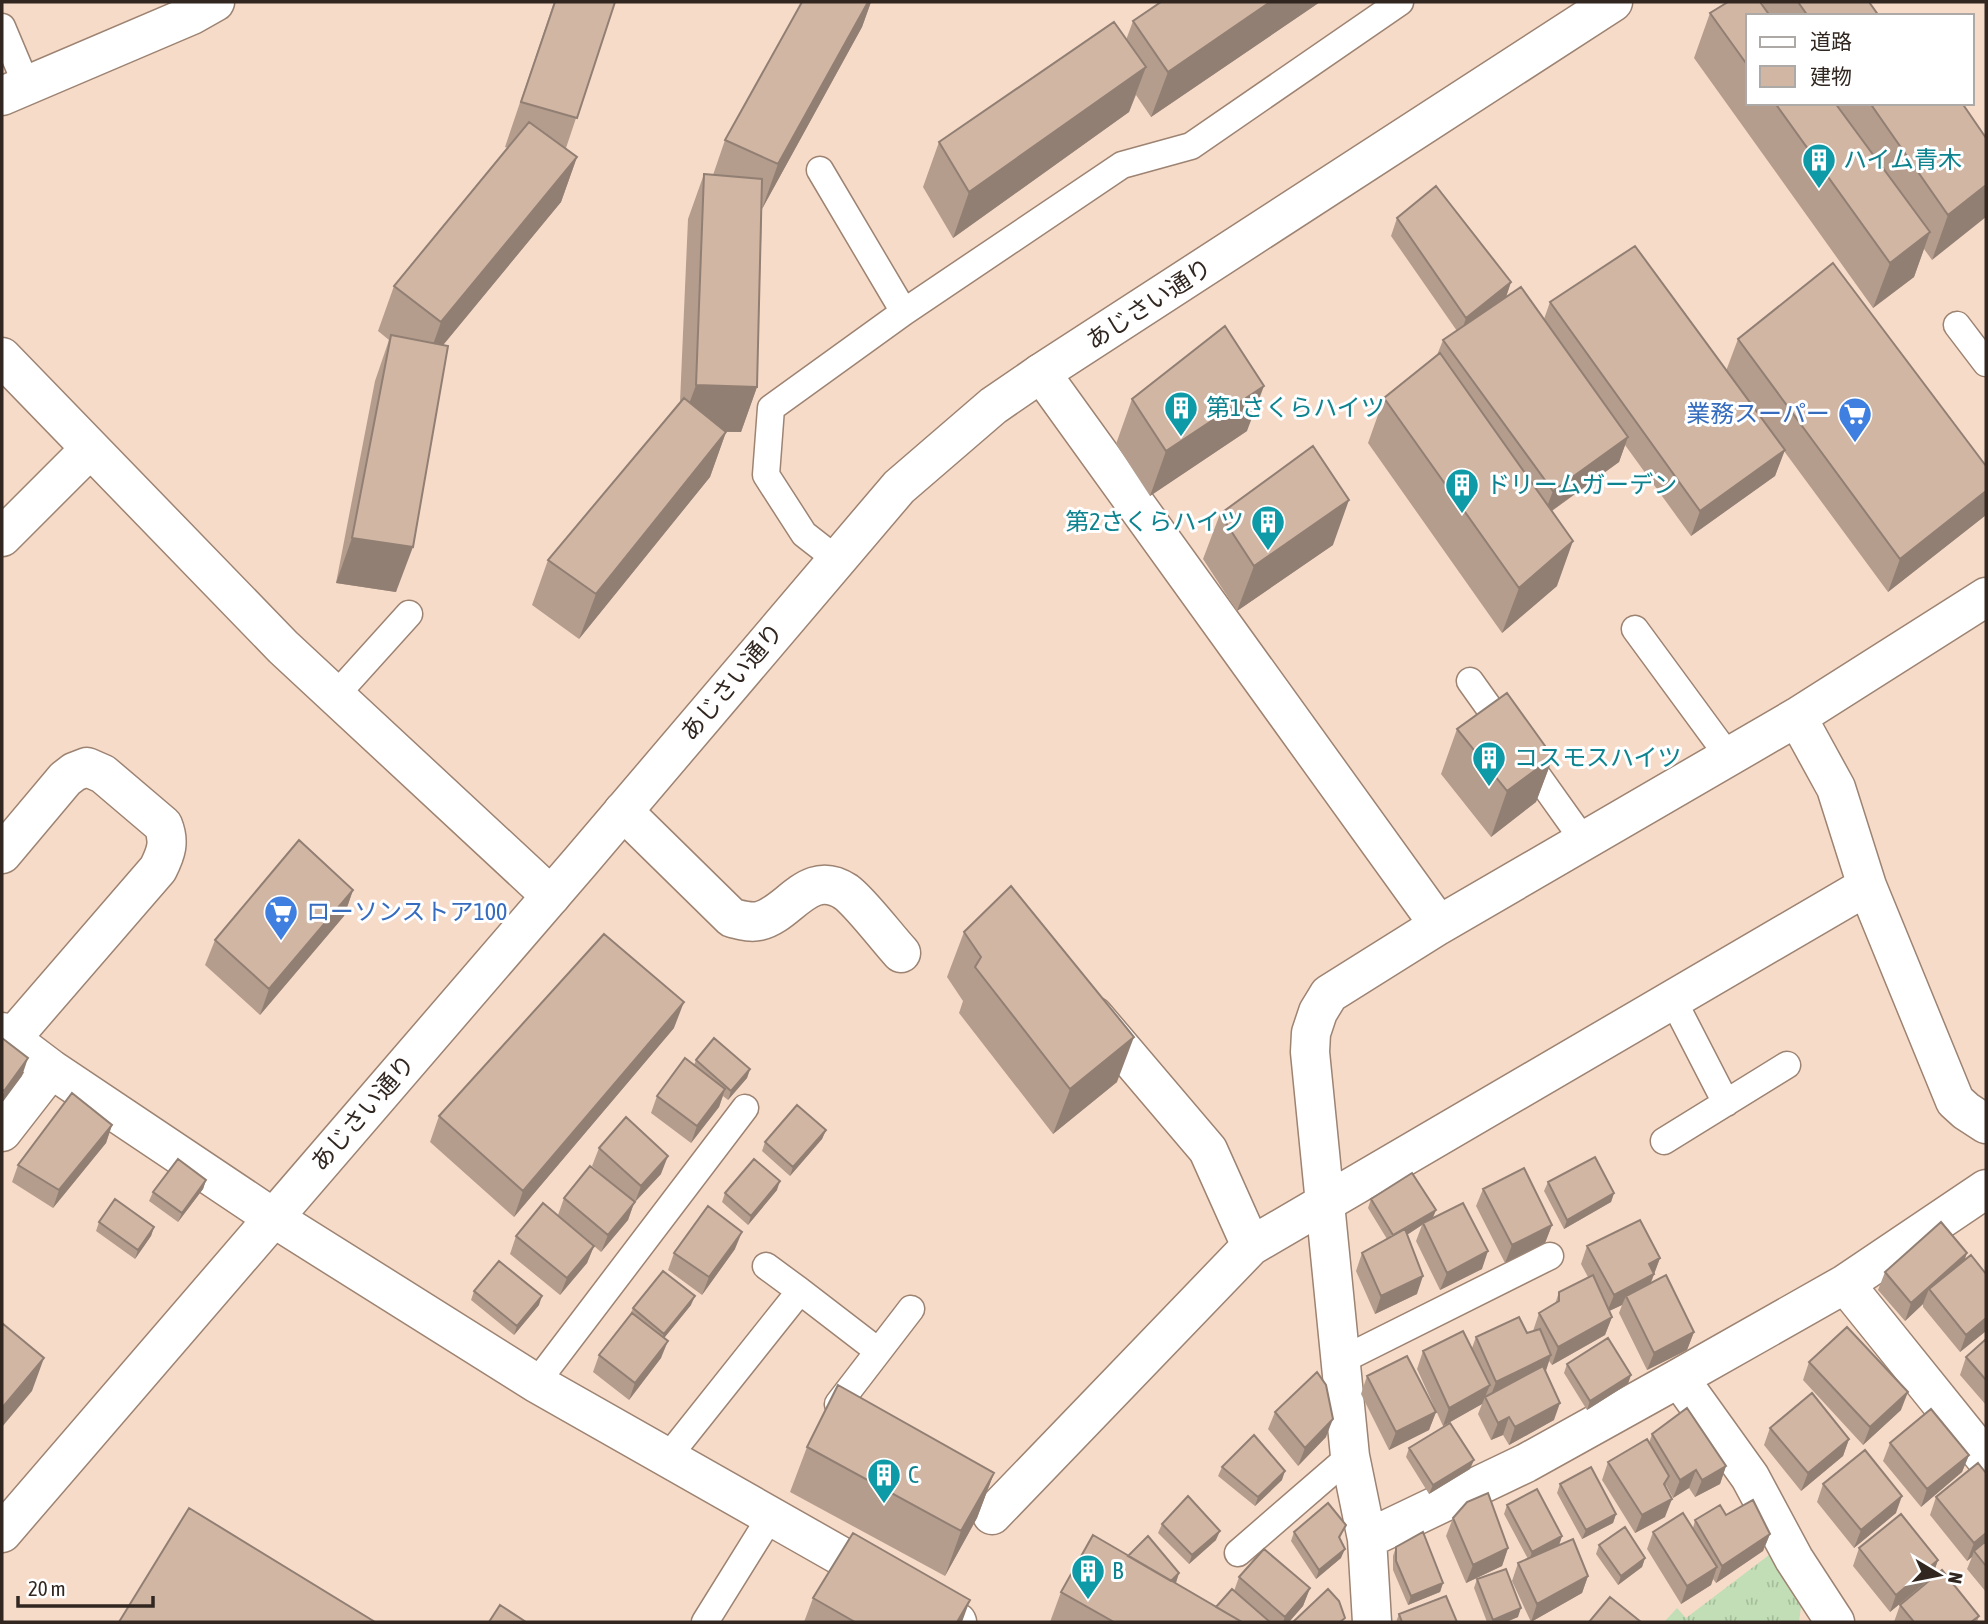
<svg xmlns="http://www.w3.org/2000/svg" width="1988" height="1624" viewBox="0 0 1988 1624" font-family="'Asap Condensed','Noto Sans JP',sans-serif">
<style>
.grass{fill:url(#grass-tufts)}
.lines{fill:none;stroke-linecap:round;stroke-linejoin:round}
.service-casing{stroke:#9d8372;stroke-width:29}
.minor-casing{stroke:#9d8372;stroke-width:41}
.tertiary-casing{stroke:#9d8372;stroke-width:41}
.service{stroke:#fff;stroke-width:26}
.minor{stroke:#fff;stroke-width:38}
.tertiary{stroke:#fff;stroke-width:38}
.wall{fill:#b49d8d}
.shaded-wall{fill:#927f73}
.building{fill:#d1b6a4;stroke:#927f73;stroke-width:2}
.labels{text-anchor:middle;stroke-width:6;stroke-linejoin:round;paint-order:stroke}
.culture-label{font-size:24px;fill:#0d838f;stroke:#fff;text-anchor:start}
.street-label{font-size:24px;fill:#312720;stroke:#fff}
.shop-label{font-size:24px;fill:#366cbe;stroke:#fff;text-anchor:end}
</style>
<defs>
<pattern id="grass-tufts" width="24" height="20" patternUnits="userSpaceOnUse" patternTransform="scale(1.75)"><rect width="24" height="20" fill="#c1deb6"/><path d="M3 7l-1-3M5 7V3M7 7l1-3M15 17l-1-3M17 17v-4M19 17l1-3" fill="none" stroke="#a6be9c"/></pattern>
</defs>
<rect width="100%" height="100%" fill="#f7dbc9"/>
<!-- grass -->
<path class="grass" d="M1769,1555L1801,1607L1799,1622H1664L1677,1608L1686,1618Z"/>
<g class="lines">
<!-- service casing -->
<g class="service-casing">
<path id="service" d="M2,27L26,84
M820,170L904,312
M1957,325L1986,363
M836,559L804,534L766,475L771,408L904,312L1122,165L1191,146L1400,2
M1635,629L1729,757
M1470,681L1584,841
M335,696L409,614
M1673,1000L1726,1103
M1664,1141L1787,1065
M766,1266L800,1291
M1340,1361L1550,1256
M536,1383L745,1108
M838,1404L911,1309
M667,1458L800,1291L878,1351
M1238,1553L1350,1456
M705,1622L771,1516"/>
</g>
<!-- minor casing -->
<g class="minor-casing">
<path id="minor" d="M2,96L192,15L215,2
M2,357L283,647L551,896
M1041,373L1439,925
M2,537L90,449
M1797,717L1836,788L1867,886L1955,1101L1966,1111L1986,1124
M623,811L732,918C741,920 750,923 759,921C790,914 808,867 846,892C861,903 887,938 901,953
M2,854L65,779L74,772L87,767L103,774L163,825C170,842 166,853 158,869L11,1039
M1094,1016L1208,1150L1251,1246
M2,1032L51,1069L272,1217L536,1383L957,1622
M2,1132L51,1069
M1845,1284L1986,1459
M1679,1378L1750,1477L1794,1559L1835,1622
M992,1515L1251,1246L1867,886
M1367,1539L1526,1463L1679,1378L1845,1284L1986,1189
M1372,1622L1367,1539L1350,1456L1310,1052L1311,1033L1318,1012L1329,994L1439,925L1797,717L1986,597"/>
</g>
<!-- tertiary casing -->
<g class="tertiary-casing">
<path id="tertiary" d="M2,1533L581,861L899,487L993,406L1041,373L1613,2"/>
</g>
<!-- service -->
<use href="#service" class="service"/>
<!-- minor -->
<use href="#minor" class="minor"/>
<!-- tertiary -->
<use href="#tertiary" class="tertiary"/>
</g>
<!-- wall -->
<path class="wall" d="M554,2H615L566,148L577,157L561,202L443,345L396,592L336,583L375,381L389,340L378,331L394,286L508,148L505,147Z
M802,2H871L862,27L762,209L757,387L741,432H726L710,477L579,639L532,605L548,560L680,402L688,219L704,174L713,175L725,140Z
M1320,2L1151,117L1136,95L1129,112L953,238L923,187L939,142L1126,40L1133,21Z
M1763,2H1869L1879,16H1748V103H1962L1986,138L1932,260L1924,249L1914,277L1873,308L1694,58L1710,13L1762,5Z
M1397,218L1511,282L1506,297L1544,319L1550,302L1726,371L1738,339L1986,466V515L1888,592L1784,451L1775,476L1691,536L1625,445L1619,462L1552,511L1557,586L1502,633L1368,443L1384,398L1437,355L1443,340L1457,331L1391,236Z
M1132,399L1247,431L1150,496L1116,444Z
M1220,514L1333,545L1237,611L1203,559Z
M1457,729L1553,757L1536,802L1491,837L1441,774Z
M353,890L344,916L260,1015L205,965L215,940Z
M964,932L1117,1082L1053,1134L959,1013L963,1001L947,977Z
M674,1028L514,1217L430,1142L439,1116Z
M696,1060L750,1069L747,1078L728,1100L723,1096L719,1107L691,1143L651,1113L657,1096L694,1065Z
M112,1125L106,1143L53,1208L12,1182L18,1165Z
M826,1130L822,1139L790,1176L762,1151L765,1142Z
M599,1148L661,1174L634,1203L628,1220L601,1252L594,1246L587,1263L560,1295L510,1254L516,1236L558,1215L564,1198L612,1184L592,1166Z
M206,1180L203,1189L178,1222L149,1201L153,1192Z
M1548,1182L1614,1193L1611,1202L1564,1229L1544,1191Z
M1483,1189L1552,1225L1545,1243L1505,1263L1476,1206Z
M777,1190L748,1225L722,1202L725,1193Z
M1371,1199L1436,1210L1433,1218L1482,1269L1440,1290L1416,1241L1422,1225L1407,1235L1417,1294L1375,1314L1356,1271L1362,1253L1387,1239L1368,1208Z
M99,1222L154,1227L151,1236L135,1259L96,1231Z
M1587,1246L1660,1258L1651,1283L1694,1332L1687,1350L1647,1370L1619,1313L1622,1305L1609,1311L1612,1317L1605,1335L1552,1365L1549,1361L1546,1371L1554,1420L1509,1445L1503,1435L1491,1440L1478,1414L1482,1404L1443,1426L1417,1369L1423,1351L1472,1348L1476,1337L1527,1333L1533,1331L1539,1313L1555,1304L1559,1292L1588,1277L1581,1264Z
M735,1249L702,1295L668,1270L674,1253Z
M1965,1260L1986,1331L1960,1352L1923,1307V1304L1905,1321L1878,1290L1885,1272Z
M474,1291L539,1305L514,1335L471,1300Z
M691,1305L664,1338L661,1358L629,1400L593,1372L599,1355L630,1315L633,1308Z
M1986,1339V1405L1960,1375L1966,1357Z
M1809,1362L1901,1410L1863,1445L1803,1380Z
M1567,1364L1628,1384L1587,1410L1564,1373Z
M1367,1376L1436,1412L1429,1430L1389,1450L1361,1394Z
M1275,1412L1326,1437L1298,1466L1268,1429Z
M1770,1428L1849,1439L1843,1456L1801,1491L1764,1445Z
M1652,1434L1726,1466L1720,1484L1695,1497L1689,1488L1673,1498L1666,1485L1665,1517L1635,1533L1602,1480L1608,1462L1649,1443Z
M1890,1443L1969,1455L1962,1472L1921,1507L1883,1461Z
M807,1447L994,1473L977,1518L945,1576L790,1492Z
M1409,1448L1470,1469L1429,1494L1406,1457Z
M1222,1467L1282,1480L1255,1506L1218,1476Z
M1986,1473V1592L1967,1569L1972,1557L1967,1561L1930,1515L1936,1497Z
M1560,1484L1616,1514L1613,1523L1582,1539L1557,1493Z
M1823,1484L1896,1513L1854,1548L1817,1502Z
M1507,1505L1562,1536L1559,1545L1553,1548L1588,1576L1582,1593L1531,1622L1512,1581L1518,1563L1528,1559L1504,1514Z
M1726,1515L1770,1534L1763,1551L1716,1583L1713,1579L1711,1585L1681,1604L1647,1549L1653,1532L1693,1528L1695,1520Z
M1453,1518L1508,1548L1502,1566L1466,1583L1446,1536Z
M1162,1524L1216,1540L1189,1564L1158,1533Z
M1346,1525L1340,1538L1341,1558L1316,1579L1291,1541L1294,1532Z
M1599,1545L1645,1558L1642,1567L1618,1585L1596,1554Z
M1396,1547L1443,1583L1440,1592L1408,1605L1393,1570V1556Z
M1859,1548L1938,1560L1932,1577L1890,1612L1853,1566Z
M1128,1556L1179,1573L1175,1583L1216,1607L1234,1591L1239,1577L1310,1588L1303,1606L1289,1622H1050L1061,1592Z
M1477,1579L1518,1617L1506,1622H1487L1474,1588Z
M813,1598L957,1622H804Z
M1900,1605L1979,1616L1977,1622H1894Z
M1399,1614L1457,1622H1396Z"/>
<!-- shaded-wall -->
<path class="shaded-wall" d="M868,2H871L862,27L762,209L778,164Z
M1270,2H1320L1151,117L1168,72Z
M1146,67L1129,112L953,238L969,192Z
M577,157L561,202L425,367L441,322Z
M1986,185V217L1932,260L1948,215Z
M1930,232L1914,277L1873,308L1890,263Z
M1511,282L1505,300L1460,336L1466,318Z
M696,385L757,387L741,432L679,431Z
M1264,386L1247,431L1150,496L1166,451Z
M726,432L710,477L579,639L596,594Z
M1628,437L1619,462L1543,517L1553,491Z
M1785,450L1775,476L1691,536L1700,511Z
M1986,491V515L1888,592L1900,559Z
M1349,500L1333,545L1237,611L1254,566Z
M352,538L413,547L396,592L336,583Z
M1573,541L1557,586L1502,633L1519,588Z
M1553,757L1536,802L1491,837L1507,791Z
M353,890L344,916L260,1015L269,989Z
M684,1002L674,1028L514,1217L523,1191Z
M1134,1037L1117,1082L1053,1134L1070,1089Z
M28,1058L22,1076L2,1103V1096L4,1091Z
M750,1069L747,1078L728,1100L731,1091Z
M725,1089L719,1107L691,1143L697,1126Z
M112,1125L106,1143L53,1208L59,1190Z
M826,1130L822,1139L790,1176L793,1167Z
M668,1156L661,1174L634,1203L628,1220L601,1252L608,1235L635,1202L641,1186Z
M206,1180L203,1189L178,1222L182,1213Z
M780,1181L777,1190L748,1225L751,1216Z
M1614,1193L1611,1202L1564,1229L1567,1220Z
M1436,1210L1432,1219L1423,1223L1422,1225L1391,1245L1394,1236Z
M1552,1225L1545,1243L1505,1263L1512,1245Z
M154,1227L151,1236L135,1259L138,1250Z
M742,1232L735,1249L702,1295L709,1277Z
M594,1246L587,1263L560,1295L567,1278Z
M1488,1251L1482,1269L1440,1290L1447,1273Z
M1967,1253L1961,1271L1929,1289L1923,1304L1905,1321L1911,1303Z
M1660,1258L1647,1292L1626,1296L1622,1305L1607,1312L1614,1295L1649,1264Z
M1423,1276L1417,1294L1375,1314L1381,1296Z
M542,1296L539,1305L514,1335L517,1326Z
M695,1296L691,1305L660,1343L664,1334Z
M1612,1317L1605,1335L1552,1365L1558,1347Z
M1986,1318V1331L1960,1352L1966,1335Z
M1694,1332L1687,1350L1647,1370L1654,1353Z
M668,1341L661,1358L629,1400L635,1383Z
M1551,1355L1545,1373L1489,1400L1496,1382Z
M44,1358L32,1391L2,1427V1408Z
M1631,1375L1628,1384L1587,1410L1590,1401Z
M1490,1385L1482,1404L1443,1426L1449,1408Z
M1908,1392L1901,1410L1863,1445L1870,1427Z
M1560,1403L1554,1420L1509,1445L1515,1427Z
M1436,1412L1429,1430L1389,1450L1396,1432Z
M1509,1417L1503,1435L1491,1440L1498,1423Z
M1333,1419L1326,1437L1298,1466L1305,1448Z
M1849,1439L1843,1456L1801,1491L1808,1473Z
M1969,1455L1962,1472L1921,1507L1927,1489Z
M1474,1460L1470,1469L1429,1494L1433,1485Z
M1726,1466L1720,1484L1695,1497L1702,1480Z
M1696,1470L1689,1488L1673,1498L1680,1480Z
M1285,1471L1282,1480L1255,1506L1258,1497Z
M994,1473L977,1518L945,1576L961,1531Z
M1902,1496L1896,1513L1854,1548L1861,1530Z
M1672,1499L1665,1517L1635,1533L1642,1515Z
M1616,1514L1613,1523L1582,1539L1586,1530Z
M1220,1531L1216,1540L1189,1564L1192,1555Z
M1986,1533V1545L1974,1551L1972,1557L1967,1561L1974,1543Z
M1770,1534L1763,1551L1716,1583L1722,1566Z
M1562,1536L1559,1545L1529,1561L1532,1552Z
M1508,1548L1502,1566L1466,1583L1473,1565Z
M1345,1549L1341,1558L1316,1579L1319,1570Z
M1645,1558L1642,1567L1618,1585L1621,1576Z
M1938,1560L1932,1577L1890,1612L1896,1595Z
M1717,1567L1711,1585L1681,1604L1687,1586Z
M1179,1573L1176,1583L1154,1603L1158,1594Z
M1588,1576L1582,1593L1531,1622L1537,1604Z
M1443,1583L1440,1592L1408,1605L1411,1596Z
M1310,1588L1303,1606L1289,1622H1283L1285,1617Z
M970,1600L962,1622H957Z
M1521,1608L1518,1617L1506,1622H1492L1493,1620Z"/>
<!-- building -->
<path class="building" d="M555,2H615L577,118L521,102Z
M802,2H868L778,164L725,140Z
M1161,2H1270L1168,72L1133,21Z
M1728,2H1760L1770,16H1748V66L1710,13Z
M1798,2H1869L1879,16H1808Z
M1114,22L1146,67L969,192L939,142Z
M1775,103H1835L1930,232L1890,263Z
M1870,103H1962L1986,138V185L1948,215Z
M529,122L577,157L441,322L394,286Z
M704,174L762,179L757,387L696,385Z
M1436,186L1511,282L1466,318L1397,218Z
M1635,246L1785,450L1700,511L1550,302Z
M1833,263L1986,466V491L1900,559L1738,339Z
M1521,287L1628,437L1553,491L1443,340Z
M1225,326L1264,386L1166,451L1132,399Z
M391,335L448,346L413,547L352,538Z
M1440,353L1573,541L1519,588L1384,398Z
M684,398L726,432L596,594L548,560Z
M1313,446L1349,500L1254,566L1220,514Z
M1507,693L1553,757L1507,791L1457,729Z
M299,840L353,890L269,989L215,940Z
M1011,886L1134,1037L1070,1089L975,967L981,957L964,932Z
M604,934L684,1002L523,1191L439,1116Z
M2,1038L28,1058L4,1091L2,1089Z
M714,1038L750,1069L731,1091L696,1060Z
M685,1058L725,1089L697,1126L657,1096Z
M72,1093L112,1125L59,1190L18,1165Z
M797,1105L826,1130L793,1167L765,1142Z
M626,1117L668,1156L641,1186L599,1148Z
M1595,1157L1614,1193L1567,1220L1548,1182Z
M178,1159L206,1180L182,1213L153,1192Z
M754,1159L780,1181L751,1216L725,1193Z
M590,1166L635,1202L608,1235L564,1198Z
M1524,1168L1552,1225L1512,1245L1483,1189Z
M1412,1173L1436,1210L1393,1235L1371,1199Z
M115,1199L154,1227L138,1250L99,1222Z
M543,1203L594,1246L567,1278L516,1236Z
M1463,1203L1488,1251L1447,1273L1423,1223Z
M708,1206L742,1232L709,1277L674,1253Z
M1640,1220L1660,1258L1649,1264L1654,1274L1614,1295L1587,1246Z
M1941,1222L1967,1253L1911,1303L1885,1272Z
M1405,1229L1423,1276L1381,1296L1362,1253Z
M1971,1255L1986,1274V1318L1966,1335L1929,1289Z
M499,1261L542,1296L517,1326L474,1291Z
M663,1271L695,1296L664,1334L633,1308Z
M1593,1275L1612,1317L1558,1347L1539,1313L1559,1301V1292Z
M1666,1275L1694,1332L1654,1353L1626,1296Z
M632,1313L668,1341L635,1383L599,1355Z
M1519,1317L1527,1333L1540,1329L1551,1355L1496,1382L1476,1337Z
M2,1323L44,1358L2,1408Z
M1847,1327L1908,1392L1870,1427L1809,1362Z
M1463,1331L1490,1385L1449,1408L1423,1351Z
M1608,1338L1631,1375L1590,1401L1567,1364Z
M1986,1339V1380L1966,1357Z
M1407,1356L1436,1412L1396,1432L1367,1376Z
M1543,1366L1560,1403L1515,1427L1509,1417L1498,1423L1485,1397Z
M1317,1372L1326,1385L1333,1419L1305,1448L1275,1412Z
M838,1385L994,1473L961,1531L807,1447Z
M1812,1393L1849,1439L1808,1473L1770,1428Z
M1687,1408L1726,1466L1702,1480L1696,1470L1680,1480L1652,1434Z
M1931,1409L1969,1455L1927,1489L1890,1443Z
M1450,1423L1474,1460L1433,1485L1409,1448Z
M1254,1435L1285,1471L1258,1497L1222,1467Z
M1647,1439L1669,1476L1664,1484L1672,1499L1642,1515L1608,1462Z
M1865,1450L1902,1496L1861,1530L1823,1484Z
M1978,1463L1986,1473V1533L1974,1543L1936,1497Z
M1591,1467L1616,1514L1586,1530L1560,1484Z
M1537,1489L1562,1536L1532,1552L1507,1505Z
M1488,1493L1508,1548L1473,1565L1453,1518L1467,1502Z
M1188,1496L1220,1531L1192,1555L1162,1524Z
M1753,1500L1770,1534L1722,1566L1695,1520L1720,1505L1726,1515Z
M1328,1503L1346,1525L1339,1537L1345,1549L1319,1570L1294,1532Z
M189,1508L375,1622H119Z
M1683,1513L1717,1567L1687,1586L1653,1532Z
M1901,1514L1938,1560L1896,1595L1859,1548Z
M1625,1527L1645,1558L1621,1576L1599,1545Z
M1423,1532L1443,1583L1411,1596L1396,1561V1547Z
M853,1533L970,1600L957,1622H855L813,1598Z
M1093,1535L1242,1622H1114L1061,1592Z
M1148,1536L1179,1573L1171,1581L1128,1556Z
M1573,1539L1588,1576L1537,1604L1518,1563Z
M1986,1541V1566L1974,1551Z
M1264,1549L1310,1588L1285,1617L1239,1577Z
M1506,1569L1521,1608L1493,1620L1477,1579Z
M1942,1570L1979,1616L1971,1622H1914L1900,1605Z
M1232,1589L1270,1622H1242L1216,1607Z
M1328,1589L1339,1601L1345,1618L1340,1622H1293Z
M1446,1596L1457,1622H1402L1399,1614Z
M1610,1597L1641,1622H1589Z
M500,1605L526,1622H489Z"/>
<!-- icons -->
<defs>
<g id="building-pin" transform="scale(1.75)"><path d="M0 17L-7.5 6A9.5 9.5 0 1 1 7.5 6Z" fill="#0f9aa8" stroke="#fff"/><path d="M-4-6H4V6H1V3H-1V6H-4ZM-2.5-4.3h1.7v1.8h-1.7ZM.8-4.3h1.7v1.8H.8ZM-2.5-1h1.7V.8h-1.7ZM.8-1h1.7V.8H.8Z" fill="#fff"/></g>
<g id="supermarket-pin" transform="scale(1.75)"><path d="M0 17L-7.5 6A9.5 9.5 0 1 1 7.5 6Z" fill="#3f7fe0" stroke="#fff"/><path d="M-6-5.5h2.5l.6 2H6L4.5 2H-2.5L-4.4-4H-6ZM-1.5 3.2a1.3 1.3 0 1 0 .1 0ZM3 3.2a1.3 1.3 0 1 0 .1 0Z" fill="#fff"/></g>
</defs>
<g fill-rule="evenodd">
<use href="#building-pin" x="1819" y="160"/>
<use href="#building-pin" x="1181" y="408"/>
<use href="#supermarket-pin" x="1855" y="414"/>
<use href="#building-pin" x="1462" y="485"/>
<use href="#building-pin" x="1268" y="522"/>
<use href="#building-pin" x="1489" y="758"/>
<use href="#supermarket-pin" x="281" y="912"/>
<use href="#building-pin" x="884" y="1475"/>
<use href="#building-pin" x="1088" y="1571"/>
</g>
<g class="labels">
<!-- culture labels -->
<g class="culture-label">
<text x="1843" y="168">ハイム青木</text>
<text x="1206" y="416">第1さくらハイツ</text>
<text x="1486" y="493">ドリームガーデン</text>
<text x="1244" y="530" text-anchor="end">第2さくらハイツ</text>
<text x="1514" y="766">コスモスハイツ</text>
<text x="908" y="1483">C</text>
<text x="1112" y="1579">B</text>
</g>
<!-- street labels -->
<g class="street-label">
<text transform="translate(1149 304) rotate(-33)" y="8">あじさい通り</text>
<text transform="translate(732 682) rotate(-50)" y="8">あじさい通り</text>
<text transform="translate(363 1113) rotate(-49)" y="8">あじさい通り</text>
</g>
<!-- shop labels -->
<g class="shop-label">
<text x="1830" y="422">業務スーパー</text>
<text x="306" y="920" text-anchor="start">ローソンストア100</text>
</g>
</g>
<!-- border -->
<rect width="1988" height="1624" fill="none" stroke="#312720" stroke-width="7"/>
<!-- legend -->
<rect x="1746" y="14" width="228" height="91" fill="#ffffff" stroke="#ada9a6" stroke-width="2"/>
<rect x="1760" y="37" width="35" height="10" fill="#ffffff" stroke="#ada9a6" stroke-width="2"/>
<text x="1810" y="49" font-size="21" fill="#312720">道路</text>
<rect x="1760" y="66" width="35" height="21" fill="#d1b6a4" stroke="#ada9a6" stroke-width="2"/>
<text x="1810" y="84" font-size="21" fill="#312720">建物</text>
<!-- north arrow -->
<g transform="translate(1939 1575) rotate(100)" stroke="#ffffff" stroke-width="5" paint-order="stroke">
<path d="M0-5L12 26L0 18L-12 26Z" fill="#312720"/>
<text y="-10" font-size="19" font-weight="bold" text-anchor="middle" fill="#312720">N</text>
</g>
<!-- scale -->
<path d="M18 1596v10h135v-10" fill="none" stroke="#312720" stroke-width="3.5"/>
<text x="28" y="1596" font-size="21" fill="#312720" stroke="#ffffff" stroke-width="5" paint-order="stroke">20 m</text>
</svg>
